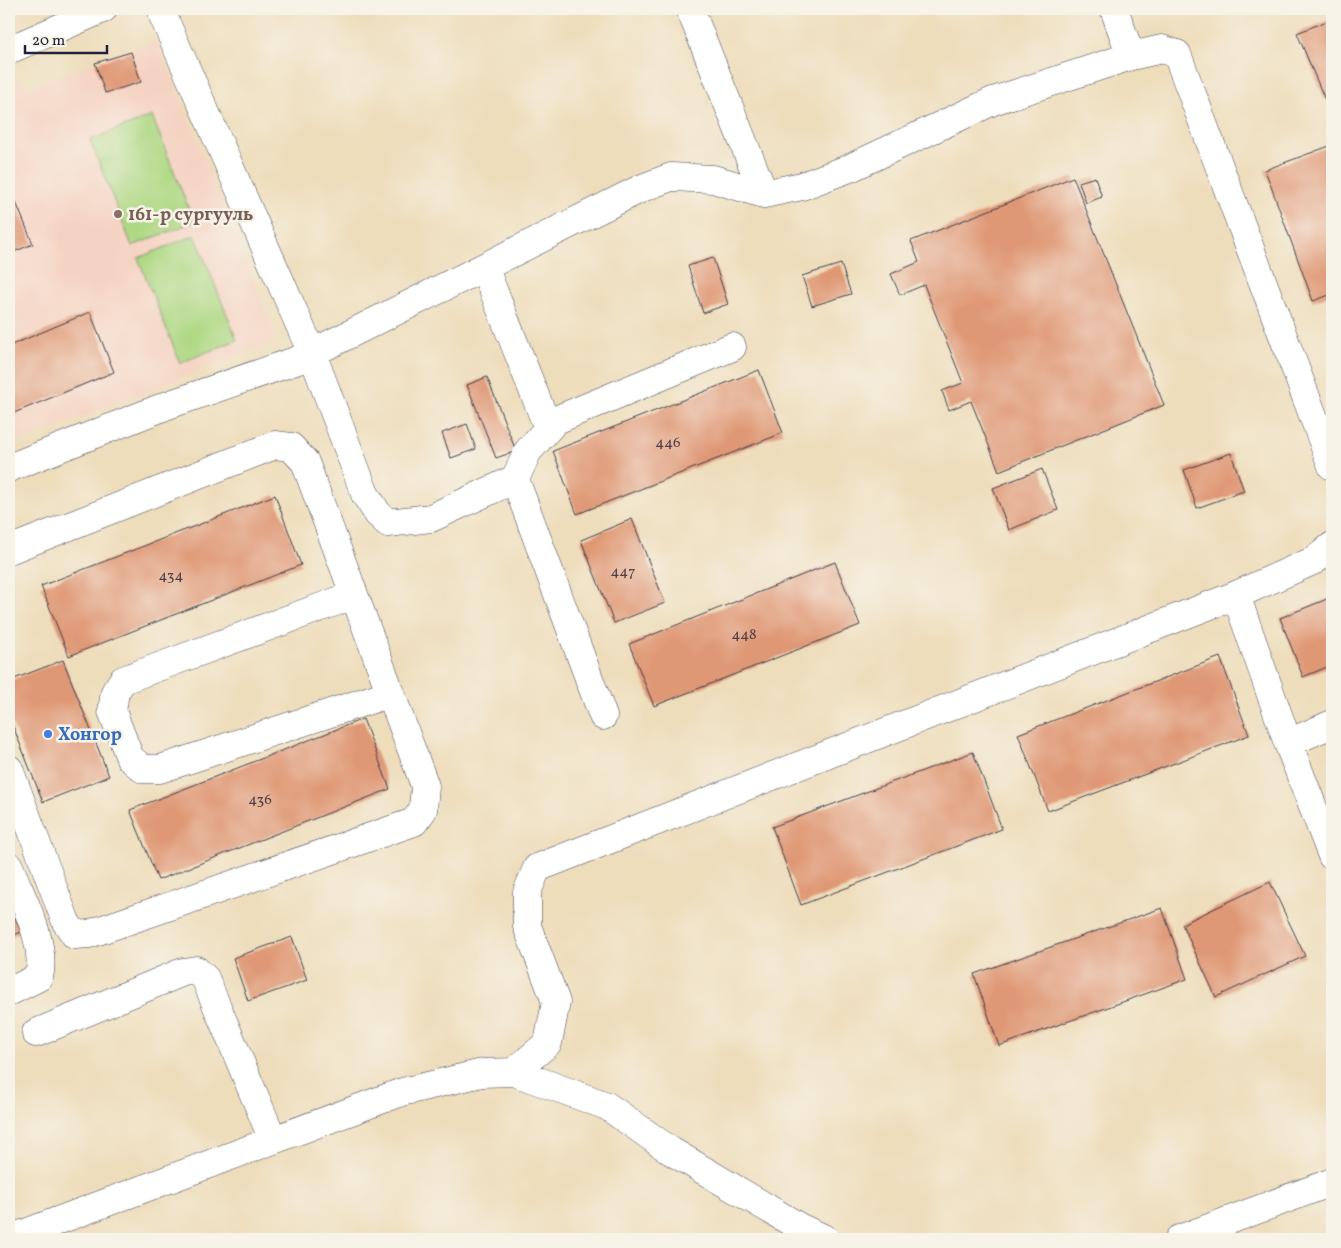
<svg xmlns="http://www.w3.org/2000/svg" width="1341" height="1248" viewBox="0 0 1341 1248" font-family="Vollkorn,serif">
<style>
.built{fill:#f5d3c2}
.green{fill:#aed883;stroke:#687d5f}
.building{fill:#df9876}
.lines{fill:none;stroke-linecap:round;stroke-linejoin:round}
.minor-casing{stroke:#413e4e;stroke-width:29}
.minor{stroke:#fff;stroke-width:28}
.education-dot{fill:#8d6e63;stroke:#f7f3e8;stroke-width:2}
.shop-dot{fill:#3f7fe0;stroke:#f7f3e8;stroke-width:2}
.labels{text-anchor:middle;stroke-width:5;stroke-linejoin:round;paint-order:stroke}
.number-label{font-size:15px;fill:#51404a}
.education-label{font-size:18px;font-weight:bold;fill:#785e54;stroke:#f7f3e8;text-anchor:start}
.shop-label{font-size:18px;font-weight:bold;fill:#366cbe;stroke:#f7f3e8;text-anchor:start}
</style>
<rect width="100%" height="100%" fill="#f7f3e8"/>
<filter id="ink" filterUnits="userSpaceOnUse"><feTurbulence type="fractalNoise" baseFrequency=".02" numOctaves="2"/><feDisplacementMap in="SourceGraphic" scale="10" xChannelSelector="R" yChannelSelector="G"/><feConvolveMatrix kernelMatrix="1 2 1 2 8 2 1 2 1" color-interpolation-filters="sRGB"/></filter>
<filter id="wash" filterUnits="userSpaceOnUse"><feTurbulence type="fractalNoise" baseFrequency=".0096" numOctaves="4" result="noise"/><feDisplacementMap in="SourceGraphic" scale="20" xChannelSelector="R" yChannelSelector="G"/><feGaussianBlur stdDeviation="1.12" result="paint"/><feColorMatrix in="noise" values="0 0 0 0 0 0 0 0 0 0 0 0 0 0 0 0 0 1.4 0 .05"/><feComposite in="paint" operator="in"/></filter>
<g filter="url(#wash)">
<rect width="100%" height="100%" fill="#edb"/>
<!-- built -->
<path class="built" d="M157,40L277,340L9,446V83L20,79L26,88Z"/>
<!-- green -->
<path class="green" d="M152,116L194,222L132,246L90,140Z
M195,235L237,340L180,363L138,258Z"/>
<g id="blocks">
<!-- building -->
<path class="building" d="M1332,19V97L1325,100L1297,33Z
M131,52L141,82L105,93L95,63Z
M1332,145V294L1313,301L1265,170Z
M1073,177L1164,405L999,471L971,401L949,410L942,391L963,383L924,285L900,295L891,274L919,262L911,241Z
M1095,177L1102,197L1086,203L1079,182Z
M9,185L33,244L9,254Z
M713,258L728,304L703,313L688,266Z
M841,264L851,294L812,306L802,276Z
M90,312L114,372L9,415V346Z
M759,370L783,433L577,514L553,451Z
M487,377L516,451L496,458L467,385Z
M467,424L476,449L451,458L442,433Z
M1231,453L1244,491L1197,508L1184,470Z
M1042,469L1058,510L1009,530L993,488Z
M275,495L301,565L69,656L41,586Z
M632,519L665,603L614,623L581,540Z
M835,562L860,625L654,706L629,644Z
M1332,597V665L1303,677L1280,618Z
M1220,657L1249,735L1048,811L1018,734Z
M63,660L109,776L43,802L9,716V681Z
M363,719L390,789L158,880L130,810Z
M973,752L1002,829L801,905L772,827Z
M1270,882L1305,956L1216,997L1182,924Z
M9,903L21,932L9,937Z
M1162,908L1187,979L999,1046L974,974Z
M292,937L307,980L248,1001L233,958Z"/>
</g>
</g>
<g filter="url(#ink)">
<use href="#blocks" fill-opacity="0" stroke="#413e4e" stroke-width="1"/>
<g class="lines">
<!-- minor casing -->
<g class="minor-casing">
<path id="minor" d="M690,9L764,194
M1114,9L1131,56
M163,16L312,353L365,494L378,514L388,523L431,518L515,479L528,451L556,420L732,347
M9,50L103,9
M484,267L548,428
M9,468L168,405L298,360L642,188L671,177L713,179L764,194L802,186L850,168L993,101L1131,56L1162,49L1177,54L1332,466
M515,479L603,716
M9,550L275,445L291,447L305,462L425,786L423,810L414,822L89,934L75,935L66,922L9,769
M354,595L123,680L115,692L112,711L130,758L143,769H160L391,693
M1236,595L1288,743L1332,856
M1288,743L1332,724
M9,866C22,899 47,942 39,977L9,992
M36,1033L183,972L196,970L205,978L273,1140
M514,1072L548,1043L556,1002L527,926V892L537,868L1236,595L1315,560L1332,546
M9,1239L402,1092L482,1073L514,1072L607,1106L671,1151L801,1228L825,1239
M1179,1239L1332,1182"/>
</g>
<!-- minor -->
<use href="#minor" class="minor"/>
</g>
</g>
<!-- markers -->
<circle class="education-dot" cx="118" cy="214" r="5"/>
<circle class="shop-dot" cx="48" cy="734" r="5"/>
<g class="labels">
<!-- number labels -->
<g class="number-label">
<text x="668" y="447">446</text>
<text x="623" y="576">447</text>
<text x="171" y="580">434</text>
<text x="744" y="639">448</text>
<text x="260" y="804">436</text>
</g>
<!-- education labels -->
<g class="education-label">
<text x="128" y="220">161-р сургууль</text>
</g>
<!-- shop labels -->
<g class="shop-label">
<text x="58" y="740">Хонгор</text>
</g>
</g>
<!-- margin -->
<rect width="1341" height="1248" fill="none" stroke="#f7f3e8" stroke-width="30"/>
<!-- scale -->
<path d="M25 45v8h82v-8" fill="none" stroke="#22223b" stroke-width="2.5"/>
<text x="32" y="45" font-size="15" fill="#22223b" stroke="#f7f3e8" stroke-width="4" paint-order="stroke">20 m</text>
</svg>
